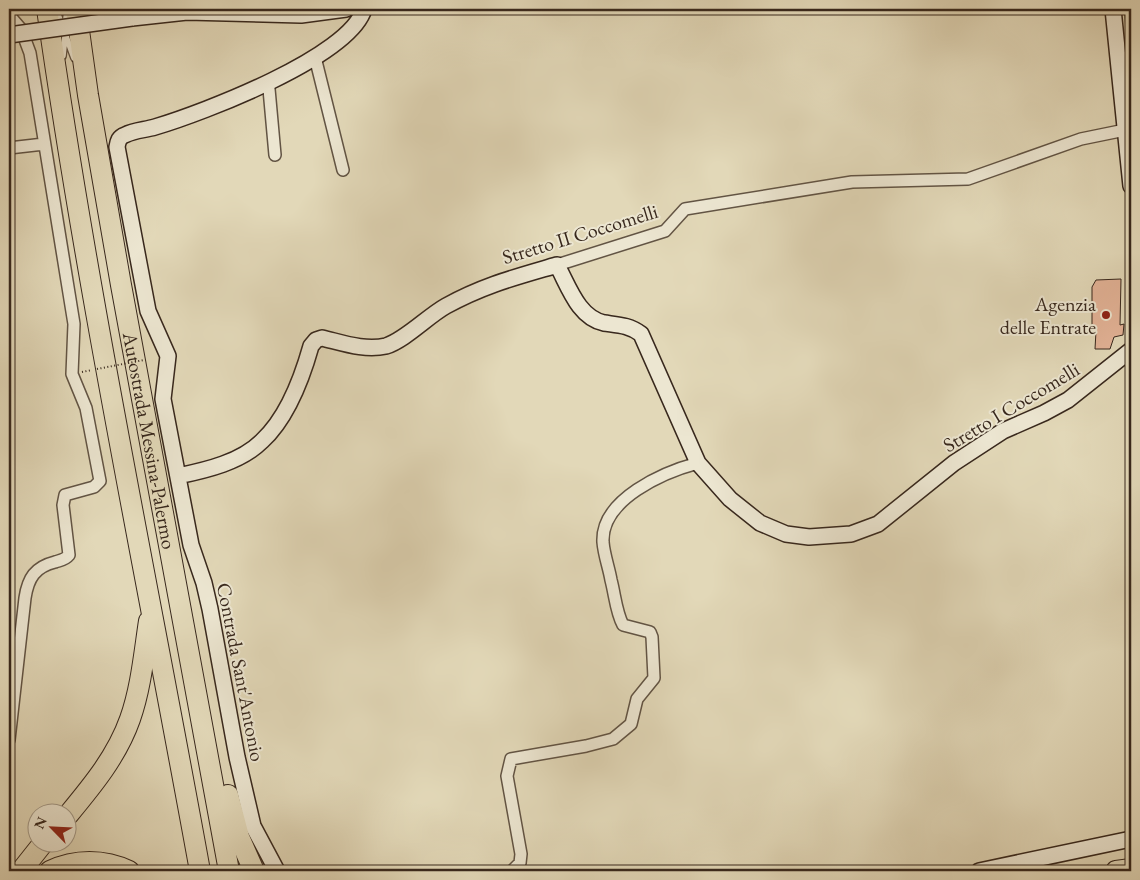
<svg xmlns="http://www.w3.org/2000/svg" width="1140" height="880" viewBox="0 0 1140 880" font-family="'EB Garamond',serif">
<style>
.green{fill:#b5be8e;stroke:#767356}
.building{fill:#e3b397;stroke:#38281d}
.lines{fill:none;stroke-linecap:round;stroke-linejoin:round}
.lane-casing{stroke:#625444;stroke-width:8}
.street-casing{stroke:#625444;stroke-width:14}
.secondary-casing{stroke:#38281d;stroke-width:18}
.highway-casing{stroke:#38281d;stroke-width:22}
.path{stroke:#38281d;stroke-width:2;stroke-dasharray:1 2.5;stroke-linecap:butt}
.lane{stroke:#ece6d1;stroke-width:5.5}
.street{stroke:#ece6d1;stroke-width:11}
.secondary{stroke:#ece6d1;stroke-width:15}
.highway{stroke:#e2d8b8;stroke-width:20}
.secondary-bridge-casing{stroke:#38281d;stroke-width:18;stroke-linecap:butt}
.path-bridge{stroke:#38281d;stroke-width:2;stroke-dasharray:1 2.5;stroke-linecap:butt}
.secondary-bridge{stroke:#ece6d1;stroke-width:15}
.poi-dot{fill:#8f2418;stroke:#ece6d1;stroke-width:2}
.labels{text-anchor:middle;stroke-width:4;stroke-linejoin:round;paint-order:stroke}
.street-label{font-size:20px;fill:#38281d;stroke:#ece6d1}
.poi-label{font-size:20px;fill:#38281d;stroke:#ece6d1;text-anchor:end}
</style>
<rect width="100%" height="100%" fill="#e2d8b8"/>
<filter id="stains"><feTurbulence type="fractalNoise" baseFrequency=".004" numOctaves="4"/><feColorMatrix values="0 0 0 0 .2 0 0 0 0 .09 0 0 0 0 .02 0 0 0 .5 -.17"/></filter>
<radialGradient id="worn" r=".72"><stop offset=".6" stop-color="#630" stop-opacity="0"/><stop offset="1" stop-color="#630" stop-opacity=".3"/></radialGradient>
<!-- green -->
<path class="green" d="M1124,9H1131V79Z"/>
<!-- building -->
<path class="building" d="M1121,279L1120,325L1124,324L1123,335L1114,337L1110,349H1095L1096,331H1092V287L1096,280Z"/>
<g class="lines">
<!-- lane casing -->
<g class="lane-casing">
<path id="lane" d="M56,9L74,58
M65,27L67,9
M63,56L65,36"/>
</g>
<!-- street casing -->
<g class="street-casing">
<path id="street" d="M9,15L21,29L30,53L74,324L72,374L86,408L100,481L94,487L65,495L63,505L69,555C65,560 61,560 55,562C35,567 28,578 25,598L9,740
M315,57L343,170
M266,83L269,89L275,155
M9,148L44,144
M557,265L665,231L685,209L852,182L968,179L1081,139L1125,130
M512,871L520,863L521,854L507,776L511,759L586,746L613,739L631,724L637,699L654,678L652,637L650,632L623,625C616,612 615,595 611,580C609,568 604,555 603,542C601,499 664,472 698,463"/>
</g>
<!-- secondary casing -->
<g class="secondary-casing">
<path id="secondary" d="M1113,9L1131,186
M132,18L187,12L301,15L346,9
M178,476C207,470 241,462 262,441C287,418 302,378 311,346L316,340L322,338C343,343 365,351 386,346C405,340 428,316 446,306C484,285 516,277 557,265C569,287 578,317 604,323C618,325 629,325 641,334L698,463L730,499L760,523L786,534L809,537L851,534L878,524L954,463L1003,431L1044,413L1068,400L1131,350
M277,871L253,826L237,757L210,609L204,583L191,545L163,399L168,356L148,311L117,147C118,141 119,137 125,135C134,130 145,130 155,127C202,113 350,57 364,9
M979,871L1131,839"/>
</g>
<!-- highway casing -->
<g class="highway-casing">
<g id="highway">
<path d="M47,9C88,298 148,584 200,871"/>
<path id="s1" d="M76,9L88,95L121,285L229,871"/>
<path d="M228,795L239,837L254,871"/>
<path d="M68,815C92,786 117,756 130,719C141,688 144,654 149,621"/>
<path d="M21,871L44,842"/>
<path d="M50,871C75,859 104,859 129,871"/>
<path d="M1116,871L1131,869"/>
</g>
</g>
<!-- path -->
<path class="path" d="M82,372L92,370"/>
<!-- lane -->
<use href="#lane" class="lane"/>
<!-- street -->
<use href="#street" class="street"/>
<!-- secondary -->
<use href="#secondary" class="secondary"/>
<!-- highway -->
<use href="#highway" class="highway"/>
<!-- secondary-bridge casing -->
<g class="secondary-bridge-casing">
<path id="secondary-bridge" d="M9,35L132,18"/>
</g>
<!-- path-bridge -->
<path class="path-bridge" d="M97,369L144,360"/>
<!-- secondary-bridge -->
<use href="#secondary-bridge" class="secondary-bridge"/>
</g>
<!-- markers -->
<circle class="poi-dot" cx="1106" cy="315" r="5"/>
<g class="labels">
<!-- street labels -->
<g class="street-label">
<text transform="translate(580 234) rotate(-17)" y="7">Stretto II Coccomelli</text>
<text transform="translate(1011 407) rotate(-31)" y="7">Stretto I Coccomelli</text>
<text dy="7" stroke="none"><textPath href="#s1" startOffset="438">Autostrada Messina-Palermo</textPath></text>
<text transform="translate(241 672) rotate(79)" y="7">Contrada Sant'Antonio</text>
</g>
<!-- poi labels -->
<g class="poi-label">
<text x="1096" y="311">Agenzia<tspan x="1096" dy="23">delle Entrate</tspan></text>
</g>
</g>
<!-- margin -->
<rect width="1140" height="880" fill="none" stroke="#e2d8b8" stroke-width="30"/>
<rect x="10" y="10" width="1120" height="860" fill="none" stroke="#38281d" stroke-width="2.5"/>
<rect x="15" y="15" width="1110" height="850" fill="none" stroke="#38281d"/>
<!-- north arrow -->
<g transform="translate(52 828) rotate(294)"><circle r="24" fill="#ece6d1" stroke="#a49a89"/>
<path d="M0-4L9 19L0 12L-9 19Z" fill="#8f2418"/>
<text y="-8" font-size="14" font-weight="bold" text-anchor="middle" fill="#38281d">N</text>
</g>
<rect width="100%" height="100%" filter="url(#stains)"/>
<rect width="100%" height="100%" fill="url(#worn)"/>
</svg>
